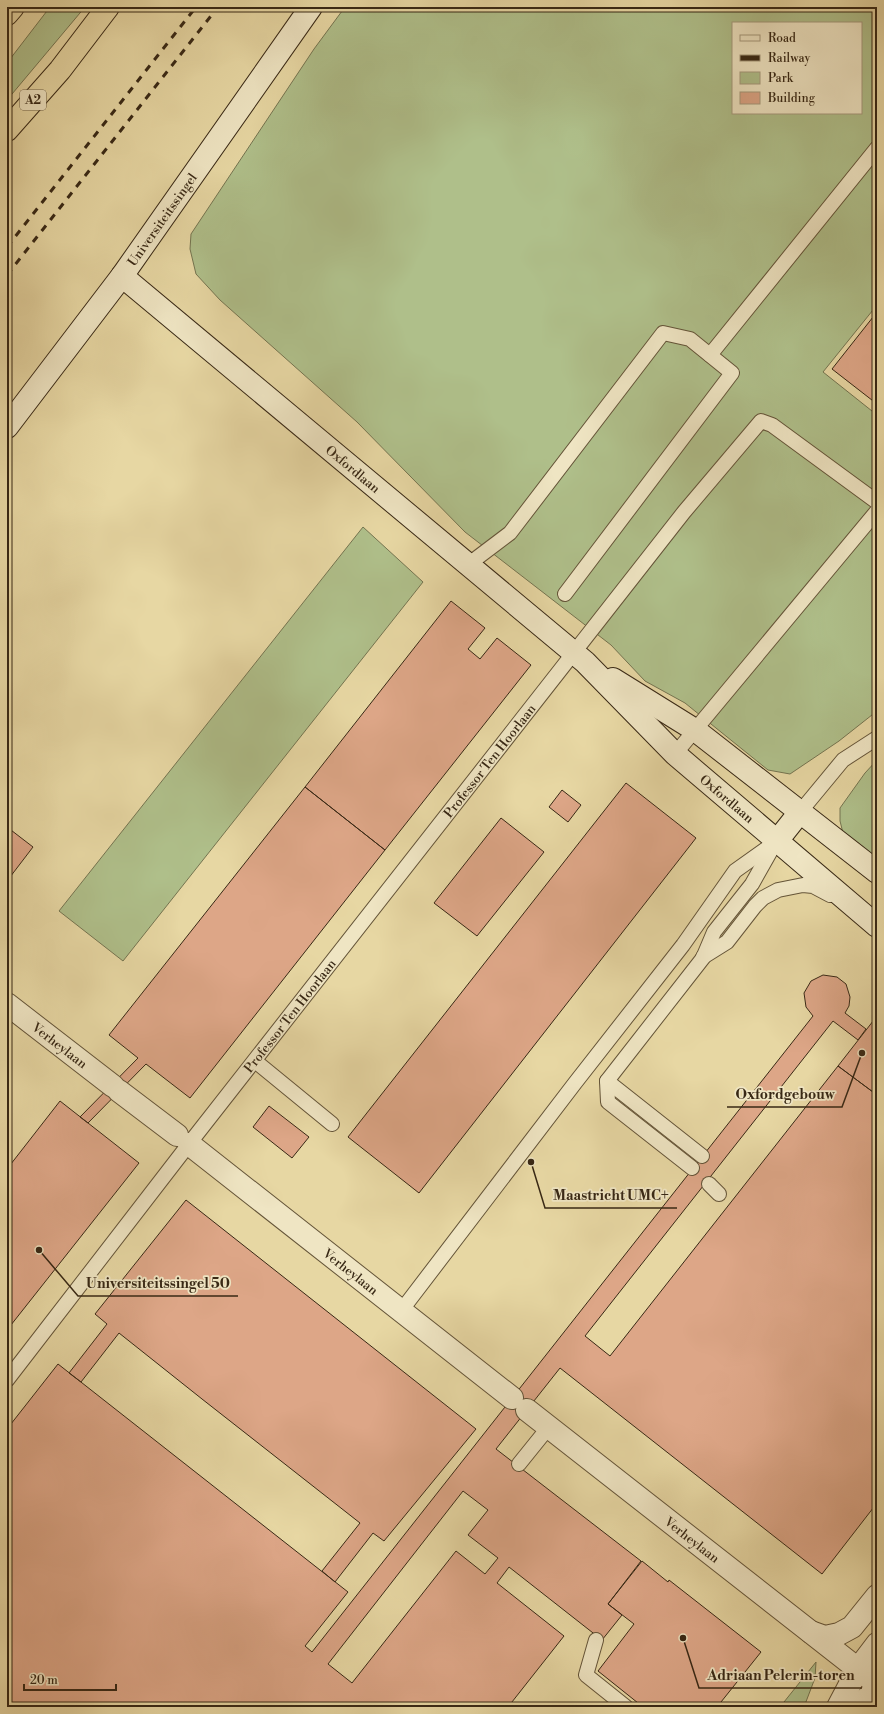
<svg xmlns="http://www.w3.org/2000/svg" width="884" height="1714" viewBox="0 0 884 1714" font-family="'Libre Bodoni',serif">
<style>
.green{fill:#afbf8a;stroke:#747450;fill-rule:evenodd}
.building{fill:#dda687;stroke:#382815;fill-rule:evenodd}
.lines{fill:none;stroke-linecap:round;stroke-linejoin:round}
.lane-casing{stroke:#645438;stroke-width:16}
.street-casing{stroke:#645438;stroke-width:24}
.secondary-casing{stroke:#382815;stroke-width:24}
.highway-casing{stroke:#382815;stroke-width:24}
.lane{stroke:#efe5c3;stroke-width:14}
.street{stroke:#efe5c3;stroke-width:22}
.secondary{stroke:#efe5c3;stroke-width:22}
.highway{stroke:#e7d7a3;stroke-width:22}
.rail{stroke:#382815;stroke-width:3;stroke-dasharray:7 7;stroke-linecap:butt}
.labels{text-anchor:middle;stroke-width:3.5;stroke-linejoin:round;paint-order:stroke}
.shield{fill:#efe5c3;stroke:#6f6149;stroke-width:1}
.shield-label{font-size:12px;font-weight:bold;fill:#382815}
.street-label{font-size:13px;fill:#382815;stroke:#efe5c3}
.leader{fill:none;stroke:#382815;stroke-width:1.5}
.callout-dot{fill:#382815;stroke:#efe5c3;stroke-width:1.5}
.callout-label{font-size:14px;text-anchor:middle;font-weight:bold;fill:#382815;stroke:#efe5c3;stroke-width:3.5;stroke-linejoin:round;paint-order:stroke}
</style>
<rect width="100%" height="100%" fill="#e7d7a3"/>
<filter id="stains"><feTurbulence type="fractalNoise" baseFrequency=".005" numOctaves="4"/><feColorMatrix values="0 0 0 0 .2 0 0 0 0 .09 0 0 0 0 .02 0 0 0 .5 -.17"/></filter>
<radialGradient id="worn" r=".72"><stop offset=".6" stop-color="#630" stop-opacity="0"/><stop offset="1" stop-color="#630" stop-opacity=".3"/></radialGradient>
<!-- green -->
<path class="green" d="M50,7H85L7,100V63Z
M345,7H877V305L823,372L877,415V711L839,741L790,774L768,770L685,703L645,681L611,645L465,532L357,422L220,300L196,274L190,249L191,234L314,49ZM733,23H861V113H733Z
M363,527L423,582L123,961L59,911Z
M877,760V864L843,833L840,821V808L865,773Z
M816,1662L815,1678L804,1707H780Z"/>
<!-- building -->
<path class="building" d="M877,312V404L832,369Z
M451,601L485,628L468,649L480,659L497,638L531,665L385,850L305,787Z
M626,783L696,838L419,1193L348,1137Z
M305,787L385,850L190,1098L146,1064L88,1123L80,1117L138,1058L109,1035Z
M562,790L581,805L568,822L549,807Z
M501,818L544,852L477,936L434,903Z
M7,827L33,847L7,881Z
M823,975L837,977L846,984L850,997L849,1006L845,1013L866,1029L858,1040L833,1021L585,1336L610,1356L838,1066L877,1095V1503L822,1574L560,1368L496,1449L641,1561L608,1604L622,1615L602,1640L509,1567L497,1583L564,1636L508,1707H7V1429L58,1364L348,1592L305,1646L312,1652L813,1016L806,1007L804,993L811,981ZM463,1491L488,1510L468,1535L498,1558L485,1574L456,1551L352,1683L328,1664Z
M877,1016V1095L838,1066Z
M60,1101L139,1163L7,1330V1169Z
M269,1106L309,1137L292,1158L253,1127Z
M186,1200L476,1429L384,1541L373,1533L335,1582L322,1571L360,1523L202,1399L119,1333L81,1382L69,1373L107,1324L95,1314Z
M642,1561L668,1582L669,1580L761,1652L717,1707H643L598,1671L634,1624L608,1604Z"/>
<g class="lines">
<!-- lane casing -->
<g class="lane-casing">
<g id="lane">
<path d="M710,355L877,148"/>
<path d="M469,564L510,533L663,333L690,339L732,373L565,594"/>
<path d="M675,754L877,511"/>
<path d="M800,812L843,760L877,738"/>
<path d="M703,957L727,942L755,906L763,898L778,890L803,885L813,886L830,895"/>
<path d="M255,1061L332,1124"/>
<path d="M607,1081L702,1156"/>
<path d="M692,1168L608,1102L607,1081L703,958L714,932L752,884L774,845"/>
<path d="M709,1184L719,1194"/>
<path d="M401,1311L575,1083L683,945L735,871L777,841"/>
<path id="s1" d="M7,1380L189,1144L684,512L761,421L772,425L877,502"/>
<path d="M519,1464L548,1428"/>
<path d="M596,1640L586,1675L626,1707"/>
</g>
</g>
<!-- street casing -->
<g class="street-casing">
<g id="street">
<path id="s2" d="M7,1004L113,1086"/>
<path d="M119,1091L177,1135"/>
<path id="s3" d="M189,1144L512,1398"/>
<path id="s4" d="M527,1410L877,1684"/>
<path d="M811,1632L825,1637L839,1634L852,1627L877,1596"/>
<path d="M838,1707L858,1669L877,1644"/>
<path d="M857,1707L877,1689"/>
</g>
</g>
<!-- secondary casing -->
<g class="secondary-casing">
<g id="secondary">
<path id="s5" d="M122,276L585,662L675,754L877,926"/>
<path id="s6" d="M7,427L122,276L311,7"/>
<path d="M613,679L695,730L877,872"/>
<path d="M777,841L800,812"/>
</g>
</g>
<!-- highway casing -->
<g class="highway-casing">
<path id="highway" d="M7,14L13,7
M7,130L60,70L108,7"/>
</g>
<!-- lane -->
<use href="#lane" class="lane"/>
<!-- street -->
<use href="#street" class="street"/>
<!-- secondary -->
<use href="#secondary" class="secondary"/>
<!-- highway -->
<use href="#highway" class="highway"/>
<!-- rail -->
<path class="rail" d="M7,247L196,7
M7,275L218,7"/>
</g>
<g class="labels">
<!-- shield labels -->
<rect class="shield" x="20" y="90" width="26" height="20" rx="3"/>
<g class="shield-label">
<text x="33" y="104">A2</text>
</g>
<!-- street labels -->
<g class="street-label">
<text dy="5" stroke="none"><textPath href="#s6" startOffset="259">Universiteitssingel</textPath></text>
<text dy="5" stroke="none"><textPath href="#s5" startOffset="301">Oxfordlaan</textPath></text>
<text dy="5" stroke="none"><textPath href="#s1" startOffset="785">Professor Ten Hoorlaan</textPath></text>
<text dy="5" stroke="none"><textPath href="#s5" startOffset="800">Oxfordlaan</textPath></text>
<text dy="5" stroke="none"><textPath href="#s1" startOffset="461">Professor Ten Hoorlaan</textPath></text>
<text dy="5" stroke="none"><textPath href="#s2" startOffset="67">Verheylaan</textPath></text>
<text dy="5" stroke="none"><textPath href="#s3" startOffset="206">Verheylaan</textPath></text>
<text dy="5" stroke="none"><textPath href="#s4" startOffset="210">Verheylaan</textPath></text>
</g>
</g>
<!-- callouts -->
<path class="leader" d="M862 1053L842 1107H727M531 1162L545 1208H677M39 1250L78 1296H238M683 1638L699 1688H862"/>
<g class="callout-dot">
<circle cx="862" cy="1053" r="4"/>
<circle cx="531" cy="1162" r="4"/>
<circle cx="39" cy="1250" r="4"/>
<circle cx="683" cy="1638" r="4"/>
</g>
<g class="callout-label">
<text x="785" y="1099">Oxfordgebouw</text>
<text x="611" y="1200">Maastricht UMC+</text>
<text x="158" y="1288">Universiteitssingel 50</text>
<text x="781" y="1680">Adriaan Pelerin-toren</text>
</g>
<!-- margin -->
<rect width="884" height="1714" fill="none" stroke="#e7d7a3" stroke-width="24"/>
<rect x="8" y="8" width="868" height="1698" fill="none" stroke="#382815" stroke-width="2"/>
<rect x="12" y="12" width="860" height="1690" fill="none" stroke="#382815"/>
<!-- legend -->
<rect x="732" y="22" width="130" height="92" fill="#efe5c3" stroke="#a6997d"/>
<rect x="740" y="35" width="20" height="6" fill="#efe5c3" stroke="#a6997d"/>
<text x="768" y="42" font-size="12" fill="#382815">Road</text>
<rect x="740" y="55" width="20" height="6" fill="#382815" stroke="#a6997d"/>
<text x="768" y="62" font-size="12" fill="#382815">Railway</text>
<rect x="740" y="72" width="20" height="12" fill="#afbf8a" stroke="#a6997d"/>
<text x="768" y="82" font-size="12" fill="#382815">Park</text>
<rect x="740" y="92" width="20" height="12" fill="#dda687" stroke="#a6997d"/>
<text x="768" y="102" font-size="12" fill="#382815">Building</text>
<!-- scale -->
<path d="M24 1684v6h92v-6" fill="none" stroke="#382815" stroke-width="2"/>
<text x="30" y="1684" font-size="12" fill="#382815" stroke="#efe5c3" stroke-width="3" paint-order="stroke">20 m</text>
<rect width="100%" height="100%" filter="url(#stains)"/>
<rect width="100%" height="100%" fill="url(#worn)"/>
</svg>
